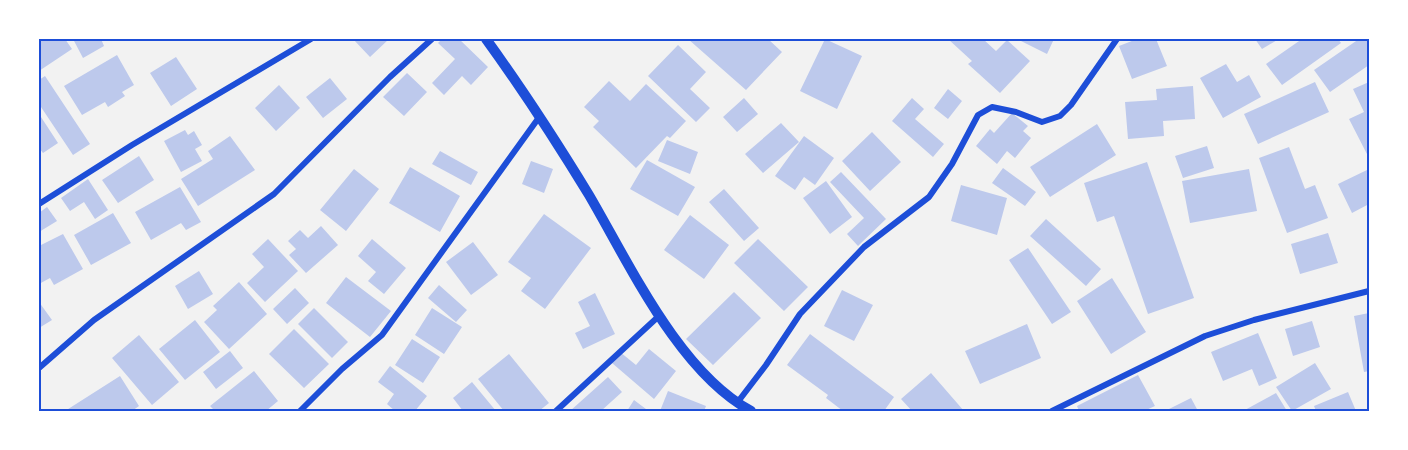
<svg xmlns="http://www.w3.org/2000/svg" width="1408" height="450" viewBox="0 0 1408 450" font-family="Poppins,sans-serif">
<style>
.building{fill:#bdc9ec}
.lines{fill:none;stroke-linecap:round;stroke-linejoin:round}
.minor{stroke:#1d4ed8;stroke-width:6}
.tertiary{stroke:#1d4ed8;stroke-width:10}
.neatline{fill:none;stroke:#1d4ed8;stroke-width:2}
</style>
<rect width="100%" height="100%" fill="#f2f2f2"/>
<!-- building -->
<path class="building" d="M39,39H65L72,49L39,71Z
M73,39H101L104,46L83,58Z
M353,39H389L370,57Z
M442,39H459L488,67L471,85L462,76L444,95L432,83L455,59L438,43Z
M688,39H768L782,52L746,90Z
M825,39L862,56L837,109L800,91Z
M948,39H983L996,51L1007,40L1030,61L1000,93L968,64L972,61Z
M1017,39H1054L1047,54Z
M1137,39H1156L1167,66L1132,79L1119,46Z
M1255,39H1279L1262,49Z
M1302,39H1338L1341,43L1282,85L1266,64Z
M1359,39L1369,41V65L1330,92L1314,70Z
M678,45L706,72L690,89L710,108L696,122L648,76Z
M117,55L134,85L122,92L125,96L108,107L105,102L82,115L64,86Z
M176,57L197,89L171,106L150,73Z
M1226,64L1237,82L1249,75L1261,97L1223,118L1200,78Z
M407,73L427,92L404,116L383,97Z
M45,76L90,144L73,155L39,104V80Z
M330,78L347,99L323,118L306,97Z
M609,81L630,101L646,84L686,121L670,138L667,136L636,168L593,127L599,121L584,107Z
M1315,82L1329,112L1258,144L1244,114Z
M1369,82V158L1349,119L1364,112L1353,89Z
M279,85L300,108L276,131L255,108Z
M1193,86L1195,119L1163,121L1164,136L1128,139L1125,102L1157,100L1156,89Z
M948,89L962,101L948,119L934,108Z
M744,98L758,114L737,132L723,117Z
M912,98L924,109L915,119L944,144L933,157L892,121Z
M1012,113L1028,126L1023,131L1031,138L1015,158L1007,151L997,164L976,146L990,129L994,133Z
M41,117L58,143L43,153L39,148Z
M781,123L799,142L763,173L745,154Z
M1097,124L1116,155L1050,197L1030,167Z
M185,130L188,135L194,131L202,145L195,149L202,161L181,172L164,141Z
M872,132L901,162L870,191L842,161Z
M230,136L255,170L198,206L181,179L213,159L208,151Z
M804,136L834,158L815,185L804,177L795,190L775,176Z
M667,140L698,152L690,174L658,161Z
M1207,146L1214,168L1183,178L1175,156Z
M1289,147L1305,189L1315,185L1328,218L1287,233L1259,158Z
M440,151L478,172L471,185L432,164Z
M139,156L154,180L118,203L102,180Z
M647,160L695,187L678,216L630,189Z
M531,161L553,169L544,193L522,184Z
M1147,162L1194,298L1148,314L1114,216L1097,222L1084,183Z
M410,167L460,196L440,232L389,203Z
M1003,168L1036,192L1025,206L992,183Z
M354,169L379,189L346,231L320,210Z
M1249,169L1257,211L1190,223L1182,181Z
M1367,170L1369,204L1352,213L1338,184Z
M841,172L886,219L858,246L847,234L864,218L830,182Z
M88,179L108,210L95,219L84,202L70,211L61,198Z
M826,181L852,217L830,234L803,198Z
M961,185L1007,198L997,235L951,221Z
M180,187L201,222L186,230L181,223L151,240L135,212Z
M724,189L759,228L744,241L709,202Z
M47,207L57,221L39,232V213Z
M113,213L131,243L91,265L74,235Z
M544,214L591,248L545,309L521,291L531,278L508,262Z
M690,215L729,245L704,279L664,250Z
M1046,219L1101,269L1086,286L1030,236Z
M321,226L338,245L306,273L289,255L296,249L288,241L300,230L308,238Z
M1328,233L1338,263L1300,274L1291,244Z
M63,234L83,269L54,285L50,278L39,284V246Z
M268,239L298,271L265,302L247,283L264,267L252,254Z
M372,239L406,268L384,294L368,281L376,272L358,256Z
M758,239L808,287L784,311L734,263Z
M473,242L498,275L471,295L446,262Z
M1028,248L1071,312L1052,324L1009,260Z
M199,271L213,294L188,309L175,286Z
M346,277L391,311L370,337L326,303Z
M1112,278L1146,332L1111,354L1077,301Z
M239,282L267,314L229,349L204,322L217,310L213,306Z
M439,285L467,310L456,322L428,298Z
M295,288L309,303L287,324L273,309Z
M842,290L873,305L854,341L824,326Z
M734,292L761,318L713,365L686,339Z
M595,293L615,334L583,349L575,333L590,326L578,302Z
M39,302L52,320L39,328Z
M314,308L348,342L332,358L298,324Z
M432,308L462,327L444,354L415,335Z
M1369,313V371L1364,372L1354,316Z
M195,320L220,352L185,380L159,349Z
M1312,321L1320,347L1293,356L1285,329Z
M1027,324L1041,358L980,384L965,351Z
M294,329L329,364L304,388L269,354Z
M1258,333L1277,378L1259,386L1252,369L1223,381L1211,352Z
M810,334L894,397L884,411H843L826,398L828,395L787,365Z
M139,335L179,382L152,405L112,358Z
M412,339L440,357L423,383L395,365Z
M649,349L676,371L654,399L612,363L620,352L636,365Z
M230,351L243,368L216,389L203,372Z
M509,354L549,403L539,411H504L478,379Z
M1315,363L1331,389L1292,411L1276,387Z
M390,366L427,396L415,411H395L387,404L394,394L378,382Z
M254,371L278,401L266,411H215L210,406Z
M931,373L964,411H912L901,399Z
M1138,375L1155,406L1144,411H1079L1077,406Z
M120,376L139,406L132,411H65Z
M608,377L622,392L601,411H570Z
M472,382L496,411H463L453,398Z
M668,391L706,406L704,411H660Z
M1348,392L1356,411H1316L1314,406Z
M1276,393L1287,411H1243Z
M1191,398L1198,411H1165Z
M634,400L646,409L644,411H627Z"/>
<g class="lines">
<!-- minor -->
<path class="minor" d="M39,204L132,145L311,39
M39,368L94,320L274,194L390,77L432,39
M737,403L766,365L800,314L864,247L929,197L952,164L978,115L992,107L1016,112L1042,122L1060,116L1071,105L1117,39
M300,411L342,369L382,335L540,116
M556,411L660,315
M1052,411L1205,336L1254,320L1369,291"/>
<!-- tertiary -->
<path class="tertiary" d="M486,39C523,90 556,141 589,195C630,265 679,372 751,411"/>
</g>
<!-- border -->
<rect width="1408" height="450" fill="none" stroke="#ffffff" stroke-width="81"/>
<rect x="40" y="40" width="1328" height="370" class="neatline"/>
</svg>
